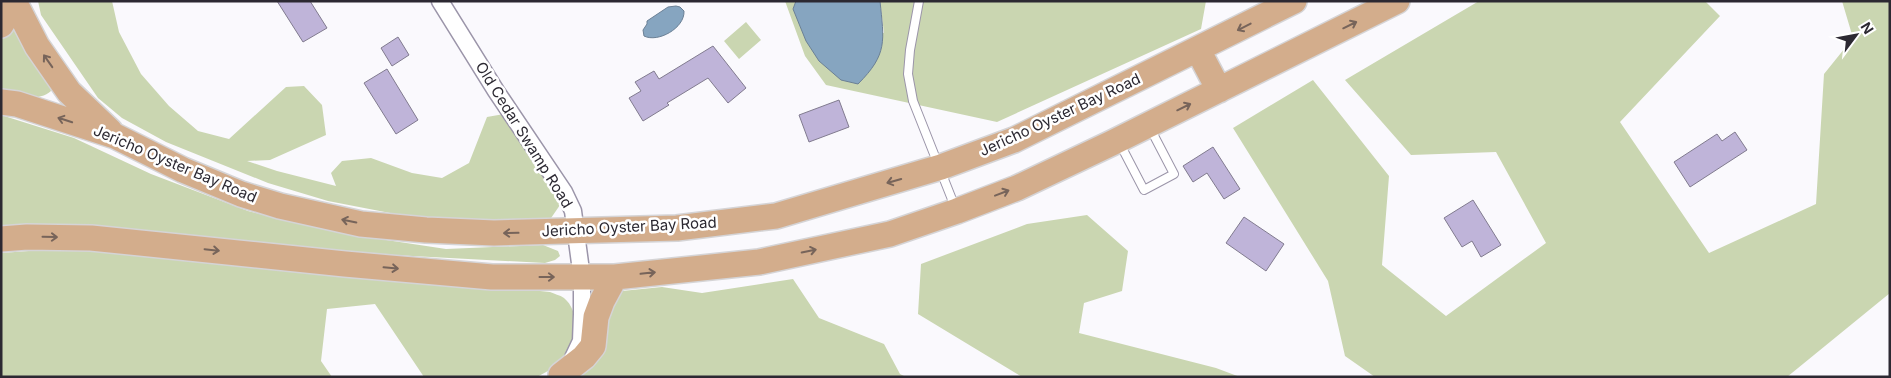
<svg xmlns="http://www.w3.org/2000/svg" width="1891" height="378" viewBox="0 0 1891 378" font-family="Inter,sans-serif">
<style>
.green{fill:#cad6b1}
.water{fill:#86a5c0;stroke:#6b8095}
.building{fill:#bfb4d9;stroke:#817b8f}
.lines{fill:none;stroke-linecap:round;stroke-linejoin:round}
.service-casing{stroke:#9b95a9;stroke-width:10}
.minor-casing{stroke:#9b95a9;stroke-width:19}
.primary-casing{stroke:#d5d4d6;stroke-width:28}
.service{stroke:#fff;stroke-width:8}
.minor{stroke:#fff;stroke-width:16}
.primary{stroke:#d3ad8c;stroke-width:25}
.oneway{stroke:#77645a}
.labels{text-anchor:middle;stroke-width:5;stroke-linejoin:round;paint-order:stroke}
.street-label{font-size:15px;fill:#2c2932;stroke:#fff}
</style>
<rect width="100%" height="100%" fill="#faf9fd"/>
<!-- green -->
<path class="green" d="M38,1H112L119,32L141,74L169,106L198,131L229,139L286,87L304,86L322,105L326,135L270,160L247,161L277,171L336,186L331,173L342,161L371,158L412,173L442,178L469,163L487,117L504,114L557,195L560,205L549,221L536,225L416,218L328,201L268,183L166,142L122,118L98,98L41,15Z
M785,1H796L793,9L884,33L880,1H1206L1201,29L997,122L826,85L805,56Z
M1479,1H1705L1720,16L1620,122L1709,253L1816,204L1824,74L1853,38L1842,1H1890V293L1787,377H1375L1345,356L1328,281L1233,128L1313,80L1389,176L1382,265L1446,316L1546,243L1496,152L1411,155L1345,80Z
M746,22L761,40L739,59L724,41Z
M11,27H15L48,80L51,91C39,102 15,97 1,94V40Z
M1,115L74,138L151,174L248,211L340,233L446,249L543,245L558,251L560,256L555,260L545,263L337,252L1,229Z
M1087,215L1128,251L1122,291L1084,303L1079,333L1216,368L1240,377H1022L918,314L921,264L1027,224Z
M98,246L550,292C554,294 560,295 564,298C580,311 578,341 566,356C559,366 548,371 537,377H424L375,304L327,309L321,361L332,377H1V253Z
M793,279L819,318L884,344L900,374L906,377H576L612,294L622,291L662,287L702,293Z"/>
<!-- water -->
<path class="water" d="M796,1H880C884,41 888,54 858,84L841,80L819,61L806,41L793,9Z
M676,6L680,7L684,11C685,28 658,43 644,36L643,30L647,24V21L668,7Z"/>
<!-- building -->
<path class="building" d="M277,1H310L327,28L303,42Z
M398,37L409,55L392,66L381,48Z
M713,46L746,88L728,103L708,78L667,103L669,105L643,121L629,98L641,91L635,82L654,71L659,79Z
M387,69L418,120L396,134L364,83Z
M839,100L849,127L809,142L799,115Z
M1735,132L1747,150L1690,187L1674,162L1717,134L1722,141Z
M1213,147L1240,189L1224,199L1207,173L1193,182L1183,166Z
M1473,200L1501,245L1481,257L1472,241L1462,247L1444,218Z
M1244,217L1284,244L1266,271L1226,243Z"/>
<g class="lines">
<!-- service casing -->
<g class="service-casing">
<path id="service" d="M919,1L910,50L908,74L913,101L955,207
M1119,142L1144,190L1174,174L1150,128"/>
</g>
<!-- minor casing -->
<g class="minor-casing">
<path id="minor" d="M440,1L496,91L564,192L573,211L582,278V314L581,341L573,358"/>
</g>
<!-- primary casing -->
<g class="primary-casing">
<path id="primary" d="M14,1L37,46L69,92L110,131
M1,25L16,1
M1198,50L1219,90
M1,102L17,104L115,136L183,170L241,194L280,206L361,224L426,230L494,233L677,228L776,216L941,167L1014,140L1294,1
M1,239L27,237L91,238L345,264L492,277H615L759,262L890,234L957,211L1017,188L1112,143L1397,1
M561,375L584,357L593,346L596,317L602,301L615,277"/>
</g>
<!-- service -->
<use href="#service" class="service"/>
<!-- minor -->
<use href="#minor" class="minor"/>
<!-- primary -->
<use href="#primary" class="primary"/>
</g>
<!-- one-way arrows -->
<defs><path id="oneway-shaft" d="M-6 0H5M1.5-3L5.5 0L1.5 3" fill="none" stroke-width="1.6" stroke-linecap="round" stroke-linejoin="round" transform="scale(1.25)"/></defs>
<g class="oneway">
<use href="#oneway-shaft" transform="translate(1350 25) rotate(-26)"/>
<use href="#oneway-shaft" transform="translate(1244 27) rotate(153)"/>
<use href="#oneway-shaft" transform="translate(48 61) rotate(-125)"/>
<use href="#oneway-shaft" transform="translate(1184 107) rotate(-26)"/>
<use href="#oneway-shaft" transform="translate(65 120) rotate(-162)"/>
<use href="#oneway-shaft" transform="translate(894 181) rotate(164)"/>
<use href="#oneway-shaft" transform="translate(1002 193) rotate(-21)"/>
<use href="#oneway-shaft" transform="translate(349 221) rotate(-168)"/>
<use href="#oneway-shaft" transform="translate(511 233) rotate(179)"/>
<use href="#oneway-shaft" transform="translate(50 237) rotate(1)"/>
<use href="#oneway-shaft" transform="translate(212 250) rotate(6)"/>
<use href="#oneway-shaft" transform="translate(809 251) rotate(-12)"/>
<use href="#oneway-shaft" transform="translate(391 268) rotate(5)"/>
<use href="#oneway-shaft" transform="translate(648 273) rotate(-6)"/>
<use href="#oneway-shaft" transform="translate(547 277)"/>
</g>
<g class="labels">
<!-- street labels -->
<g class="street-label">
<text transform="translate(1060 115) rotate(-25)" y="5">Jericho Oyster Bay Road</text>
<text transform="translate(524 135) rotate(58)" y="5">Old Cedar Swamp Road</text>
<text transform="translate(175 164) rotate(23)" y="5">Jericho Oyster Bay Road</text>
<text transform="translate(629 227) rotate(-3)" y="5">Jericho Oyster Bay Road</text>
</g>
</g>
<!-- border -->
<rect width="1891" height="378" fill="none" stroke="#2c2932" stroke-width="5"/>
<!-- north arrow -->
<g transform="translate(1856 35) rotate(58)" stroke="#ffffff" stroke-width="4" paint-order="stroke">
<path d="M0-4L9 19L0 12L-9 19Z" fill="#2c2932"/>
<text y="-8" font-size="14" font-weight="bold" text-anchor="middle" fill="#2c2932">N</text>
</g>
</svg>
